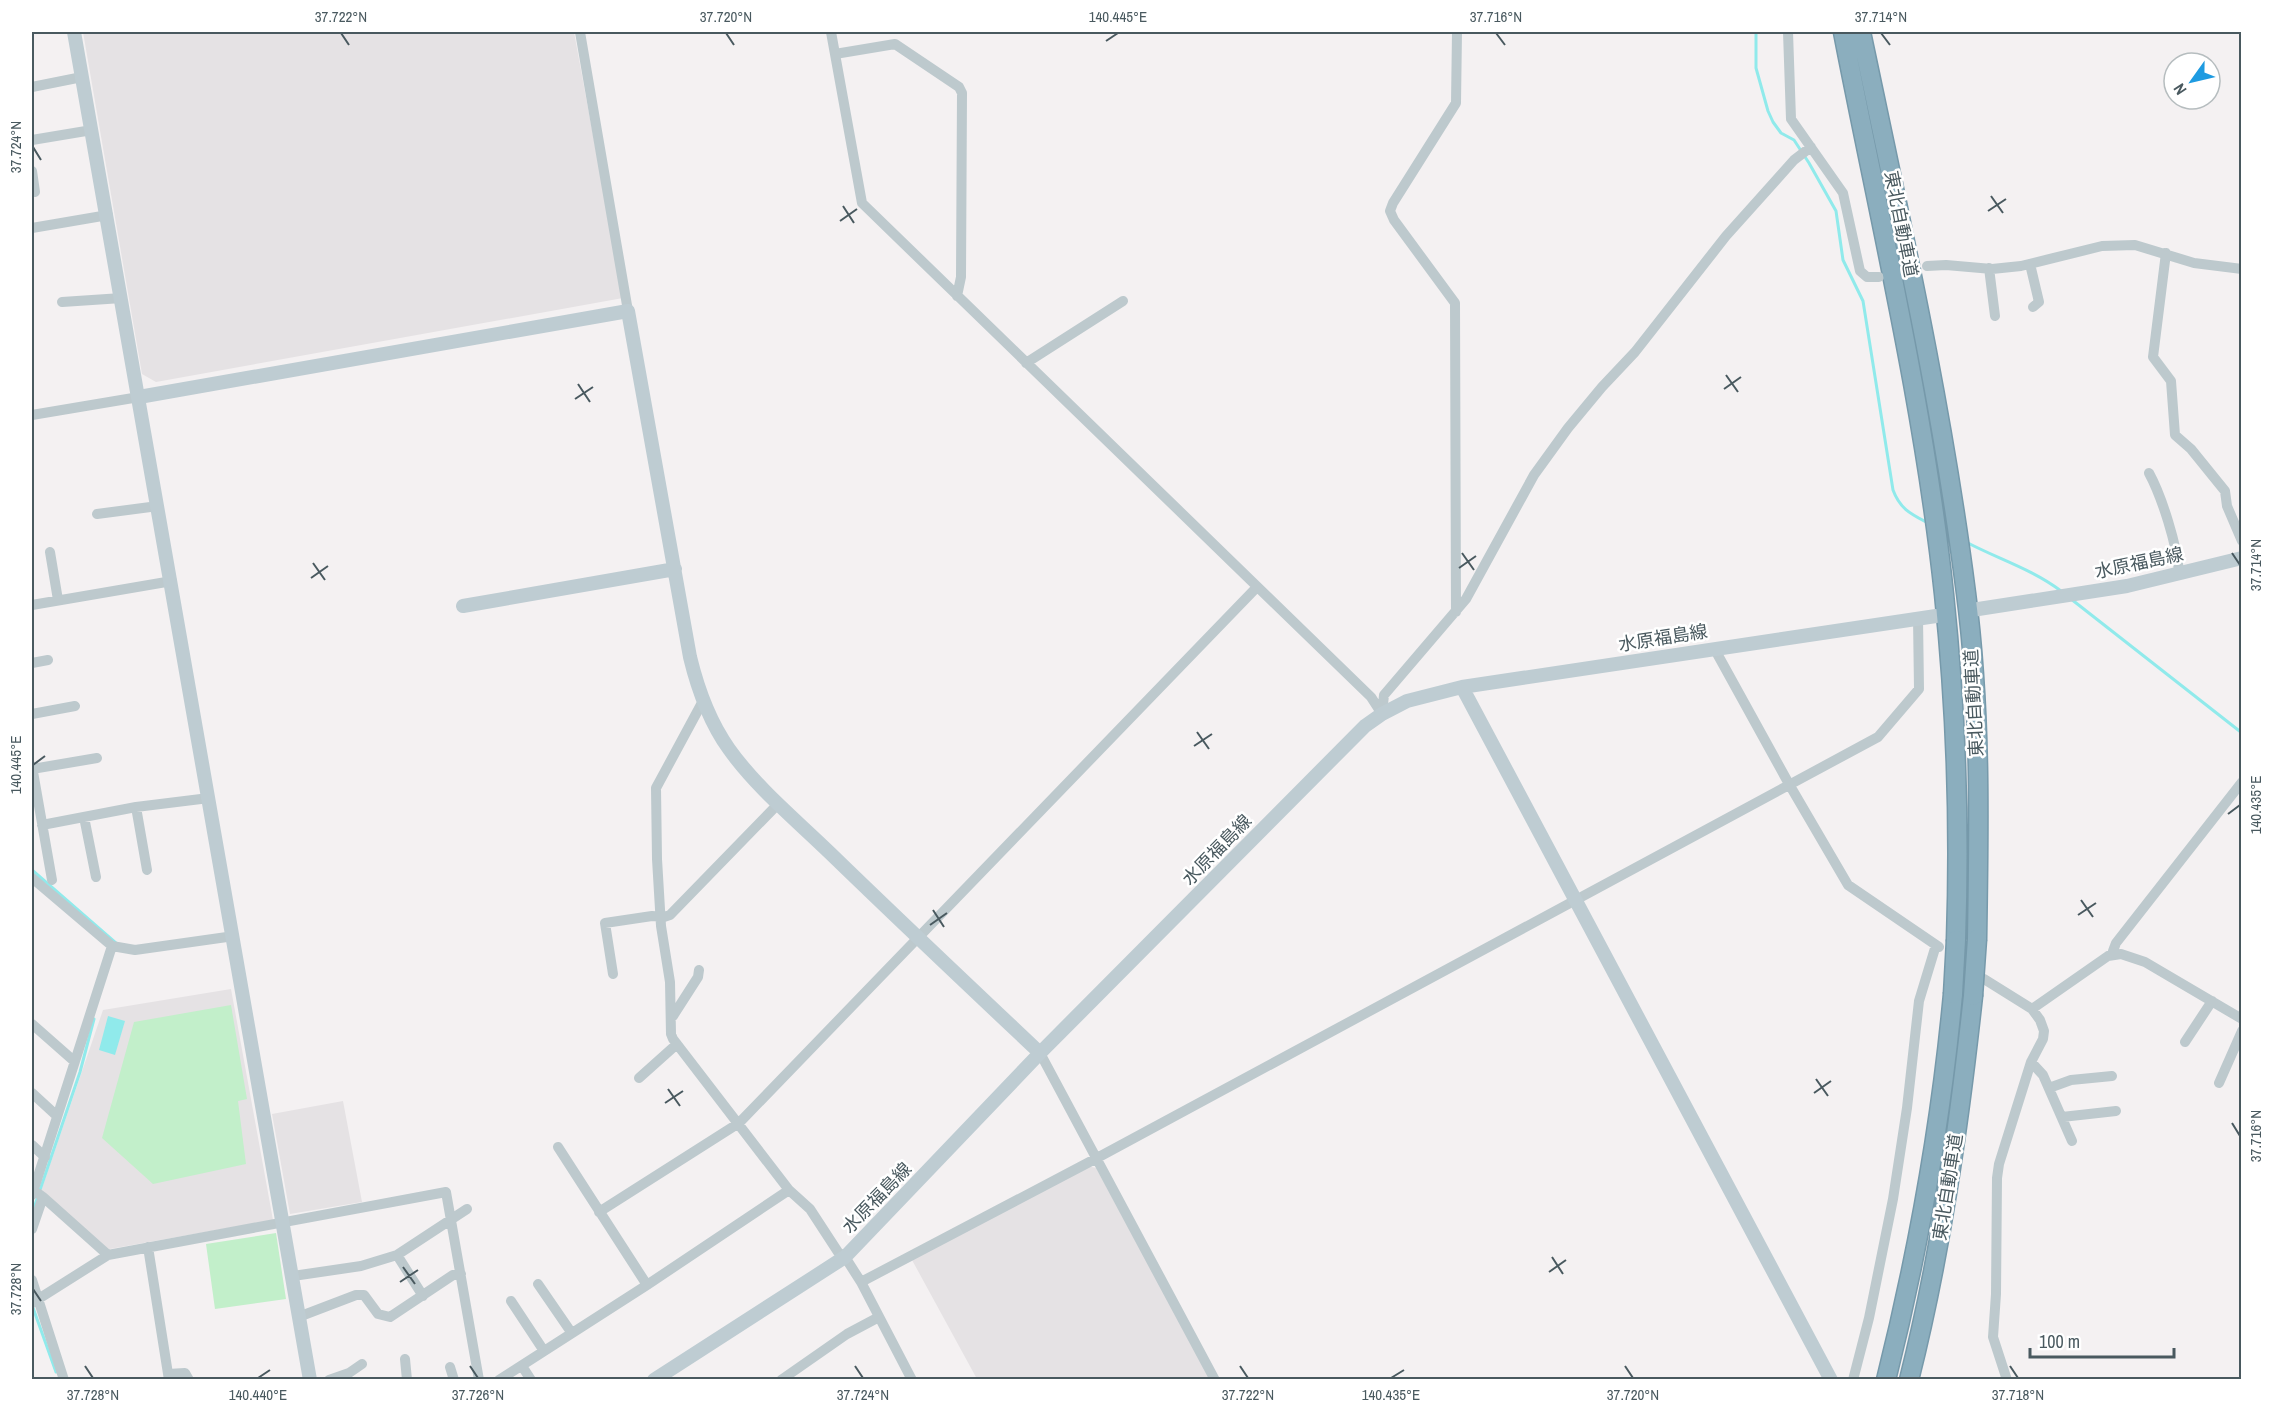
<svg xmlns="http://www.w3.org/2000/svg" width="2273" height="1411" viewBox="0 0 2273 1411" font-family="'Archivo Narrow','Noto Sans JP',sans-serif">
<style>
.education{fill:#e5e2e4}
.green{fill:#c2efca}
.water{fill:#90eaeb}
.lines{fill:none;stroke-linecap:round;stroke-linejoin:round}
.stream{stroke:#90eaeb;stroke-width:3}
.highway-casing{stroke:#7699aa;stroke-width:21}
.street{stroke:#bdc9cd;stroke-width:10}
.secondary{stroke:#beccd2;stroke-width:14}
.highway{stroke:#8baebe;stroke-width:18}
.highway-bridge-casing{stroke:#7699aa;stroke-width:21;stroke-linecap:butt}
.highway-bridge{stroke:#8baebe;stroke-width:18}
.ticks{fill:none;stroke:#49595f;stroke-width:2}
.labels{text-anchor:middle;stroke-width:5;stroke-linejoin:round;paint-order:stroke}
.street-label{font-size:18px;fill:#49595f;stroke:#fff}
.neatline{fill:none;stroke:#49595f;stroke-width:2}
.ticks-label{font-size:15px;text-anchor:middle;fill:#49595f}
</style>
<rect width="100%" height="100%" fill="#f4f1f2"/>
<!-- education -->
<path class="education" d="M83,32H574L623,298L156,382L142,374Z
M231,989L273,1220L104,1250L41,1191L103,1010Z
M343,1101L362,1202L290,1214L272,1114Z
M1088,1166L1096,1168L1211,1379H977L912,1260Z"/>
<!-- green -->
<path class="green" d="M231,1005L247,1099L238,1101L246,1164L153,1184L102,1138L134,1022Z
M276,1233L286,1299L215,1309L206,1244Z"/>
<!-- water -->
<path class="water" d="M108,1016L125,1021L115,1055L99,1050Z"/>
<g class="lines">
<!-- stream -->
<path class="stream" d="M1756,32V68L1768,111L1773,122L1781,133L1794,140L1809,163L1836,211L1843,260L1863,301L1893,490C1900,509 1911,514 1928,523
M1966,542C1998,559 2032,569 2061,591
M2071,599L2242,733
M32,870L117,944
M40,1190L80,1072L94,1019
M32,1214L38,1196
M32,1305L56,1372"/>
<!-- highway casing -->
<g class="highway-casing">
<path id="highway" d="M1843,32C1879,218 1924,405 1944,594C1956,709 1960,825 1956,940
M1861,32C1900,218 1942,404 1966,593C1981,708 1979,824 1977,939
M1886,1380C1918,1252 1941,1124 1953,994
M1909,1380C1941,1253 1959,1125 1973,996"/>
</g>
<!-- street -->
<path class="street" d="M580,32L628,311
M831,32L862,203L1371,697L1382,714
M1788,32L1791,119L1843,193L1860,271L1867,277H1879
M835,54L895,44L959,87L962,93L961,277L957,296
M32,87L82,77
M32,140L92,130
M32,171L35,192
M32,228L108,215
M2166,253L2153,357L2171,381L2175,435L2191,449L2225,491L2227,506L2242,541
M2030,264L2039,302L2033,307
M1927,266L1946,265L1992,269L2021,266L2102,246L2135,245L2194,263L2242,269
M1989,268L1995,316
M62,302L122,298
M1026,363L1123,301
M32,415L139,397
M2149,473C2162,497 2177,545 2179,572
M97,514L158,506
M50,552L58,600
M32,605L172,581
M1456,612L1455,303L1394,220L1390,211L1393,203L1456,103L1457,32
M1714,648L1789,784L1848,885L1939,947
M32,663L48,660
M703,701L656,788L657,859L661,926L670,982L671,1034L673,1039L789,1190L810,1209L838,1252L845,1257L861,1282L912,1380
M32,714L75,706
M1382,714L1384,695L1466,599L1534,475L1568,428L1602,387L1635,352L1726,236L1794,160L1811,147
M32,766L52,880
M32,769L97,758
M136,807L147,870
M84,817L96,877
M42,825L136,807L209,798
M32,878L112,946L135,950L234,936
M2115,954L2113,951L2116,943L2242,782
M613,974L605,923L652,916L664,917L670,915L779,803
M1984,979L2032,1009L2108,956L2121,954L2145,962L2242,1019
M673,1016L698,977L699,970
M32,1024L74,1061
M2185,1042L2212,1001
M1040,1053L1215,1380
M2031,1062L2043,1075L2072,1141
M639,1078L677,1044
M2219,1083L2242,1031
M2049,1088L2071,1080L2112,1076
M32,1093L57,1116
M2062,1117L2116,1111
M32,1145L45,1157
M558,1147L647,1285
M32,1189L43,1197L108,1255
M32,1195L112,946
M599,1212L739,1123L1257,587
M32,1229L43,1197
M148,1247L169,1380
M397,1255L423,1296
M293,1276L361,1266L397,1255L467,1209
M32,1280L64,1380
M861,1282L1097,1158L1878,737L1919,689L1918,618
M538,1284L571,1332
M511,1301L544,1351
M32,1303L108,1255L446,1192L479,1380
M301,1316L356,1295H364L378,1314L390,1317L453,1275L461,1274
M405,1359L407,1380
M522,1366L531,1380
M450,1367L454,1380
M168,1374L185,1373L189,1380
M329,1380L349,1373L362,1364
M499,1380L647,1285L789,1190
M781,1380L847,1334L879,1317
M1853,1380L1869,1318L1893,1199L1907,1108L1919,1001L1936,945
M2007,1380L1993,1337L1996,1294L1997,1178L1999,1164L2031,1062L2043,1039L2044,1031L2040,1020L2032,1009"/>
<!-- secondary -->
<path class="secondary" d="M74,32L310,1380
M139,397L628,311L690,657C698,690 709,721 729,749C756,787 796,820 830,853C899,920 970,987 1040,1053
M463,606L675,569
M1972,610L2127,586L2242,558
M1462,687L1831,1380
M654,1380L845,1257L1040,1053L1365,726L1382,714L1407,701L1462,687L1936,616"/>
<!-- highway -->
<use href="#highway" class="highway"/>
<!-- highway-bridge casing -->
<g class="highway-bridge-casing">
<path id="highway-bridge" d="M1953,994L1956,940
M1973,996L1977,939"/>
</g>
<!-- highway-bridge -->
<use href="#highway-bridge" class="highway-bridge"/>
</g>
<!-- ticks -->
<path class="ticks" d="M341,33L349,45M726,33L734,45M1496,33L1505,45M1881,33L1890,45M1106,41L1118,33M33,147L41,160M1991,196L2003,213M843,206L854,223M1988,211L2006,199M840,221L857,209M1726,375L1738,392M578,384L590,402M1724,389L1741,377M575,399L593,387M1462,553L1474,570M2232,553L2240,565M313,563L325,580M1459,568L1476,556M311,578L328,566M1197,732L1209,749M1194,746L1212,734M33,765L45,756M2228,814L2240,805M2081,900L2093,917M933,910L944,927M2078,915L2096,903M930,925L947,913M1816,1079L1828,1096M668,1089L680,1106M1814,1093L1831,1081M665,1103L683,1091M2232,1123L2240,1136M1552,1257L1563,1274M403,1267L415,1284M1549,1272L1566,1260M400,1282L418,1270M33,1289L41,1301M85,1366L93,1378M470,1366L478,1378M855,1366L863,1378M1240,1366L1248,1378M1625,1366L1633,1378M2010,1366L2018,1378M258,1378L270,1370M1391,1378L1404,1370"/>
<g class="labels">
<!-- street labels -->
<g class="street-label">
<text transform="translate(1901 224) rotate(79)" y="6">東北自動車道</text>
<text transform="translate(2139 563) rotate(-12)" y="6">水原福島線</text>
<text transform="translate(1663 638) rotate(-9)" y="6">水原福島線</text>
<text transform="translate(1974 703) rotate(-93)" y="6">東北自動車道</text>
<text transform="translate(1217 850) rotate(-46)" y="6">水原福島線</text>
<text transform="translate(1948 1187) rotate(-81)" y="6">東北自動車道</text>
<text transform="translate(877 1198) rotate(-46)" y="6">水原福島線</text>
</g>
</g>
<!-- border -->
<rect width="2273" height="1411" fill="none" stroke="#ffffff" stroke-width="66"/>
<!-- north arrow -->
<g transform="translate(2192 81) rotate(236)"><circle r="28" fill="#ffffff" stroke="#b6bdbf" stroke-width="1.5"/>
<path d="M0-4.5L10 22L0 15L-10 22Z" fill="#1e9be1"/>
<text y="-9" font-size="16" font-weight="bold" text-anchor="middle" fill="#49595f">N</text>
</g>
<!-- scale -->
<path d="M2030 1348v9h144v-9" fill="none" stroke="#49595f" stroke-width="3"/>
<text x="2039" y="1348" font-size="18" fill="#49595f" stroke="#ffffff" stroke-width="4.5" paint-order="stroke">100 m</text>
<rect x="33" y="33" width="2207" height="1345" class="neatline"/>
<g class="ticks-label">
<text x="341" y="22">37.722°N</text>
<text x="726" y="22">37.720°N</text>
<text x="1118" y="22">140.445°E</text>
<text x="1496" y="22">37.716°N</text>
<text x="1881" y="22">37.714°N</text>
<text transform="translate(16 147) rotate(-90)" y="5">37.724°N</text>
<text transform="translate(2256 565) rotate(-90)" y="5">37.714°N</text>
<text transform="translate(16 765) rotate(-90)" y="5">140.445°E</text>
<text transform="translate(2256 805) rotate(-90)" y="5">140.435°E</text>
<text transform="translate(2256 1136) rotate(-90)" y="5">37.716°N</text>
<text transform="translate(16 1289) rotate(-90)" y="5">37.728°N</text>
<text x="93" y="1400">37.728°N</text>
<text x="258" y="1400">140.440°E</text>
<text x="478" y="1400">37.726°N</text>
<text x="863" y="1400">37.724°N</text>
<text x="1248" y="1400">37.722°N</text>
<text x="1391" y="1400">140.435°E</text>
<text x="1633" y="1400">37.720°N</text>
<text x="2018" y="1400">37.718°N</text>
</g>
</svg>
